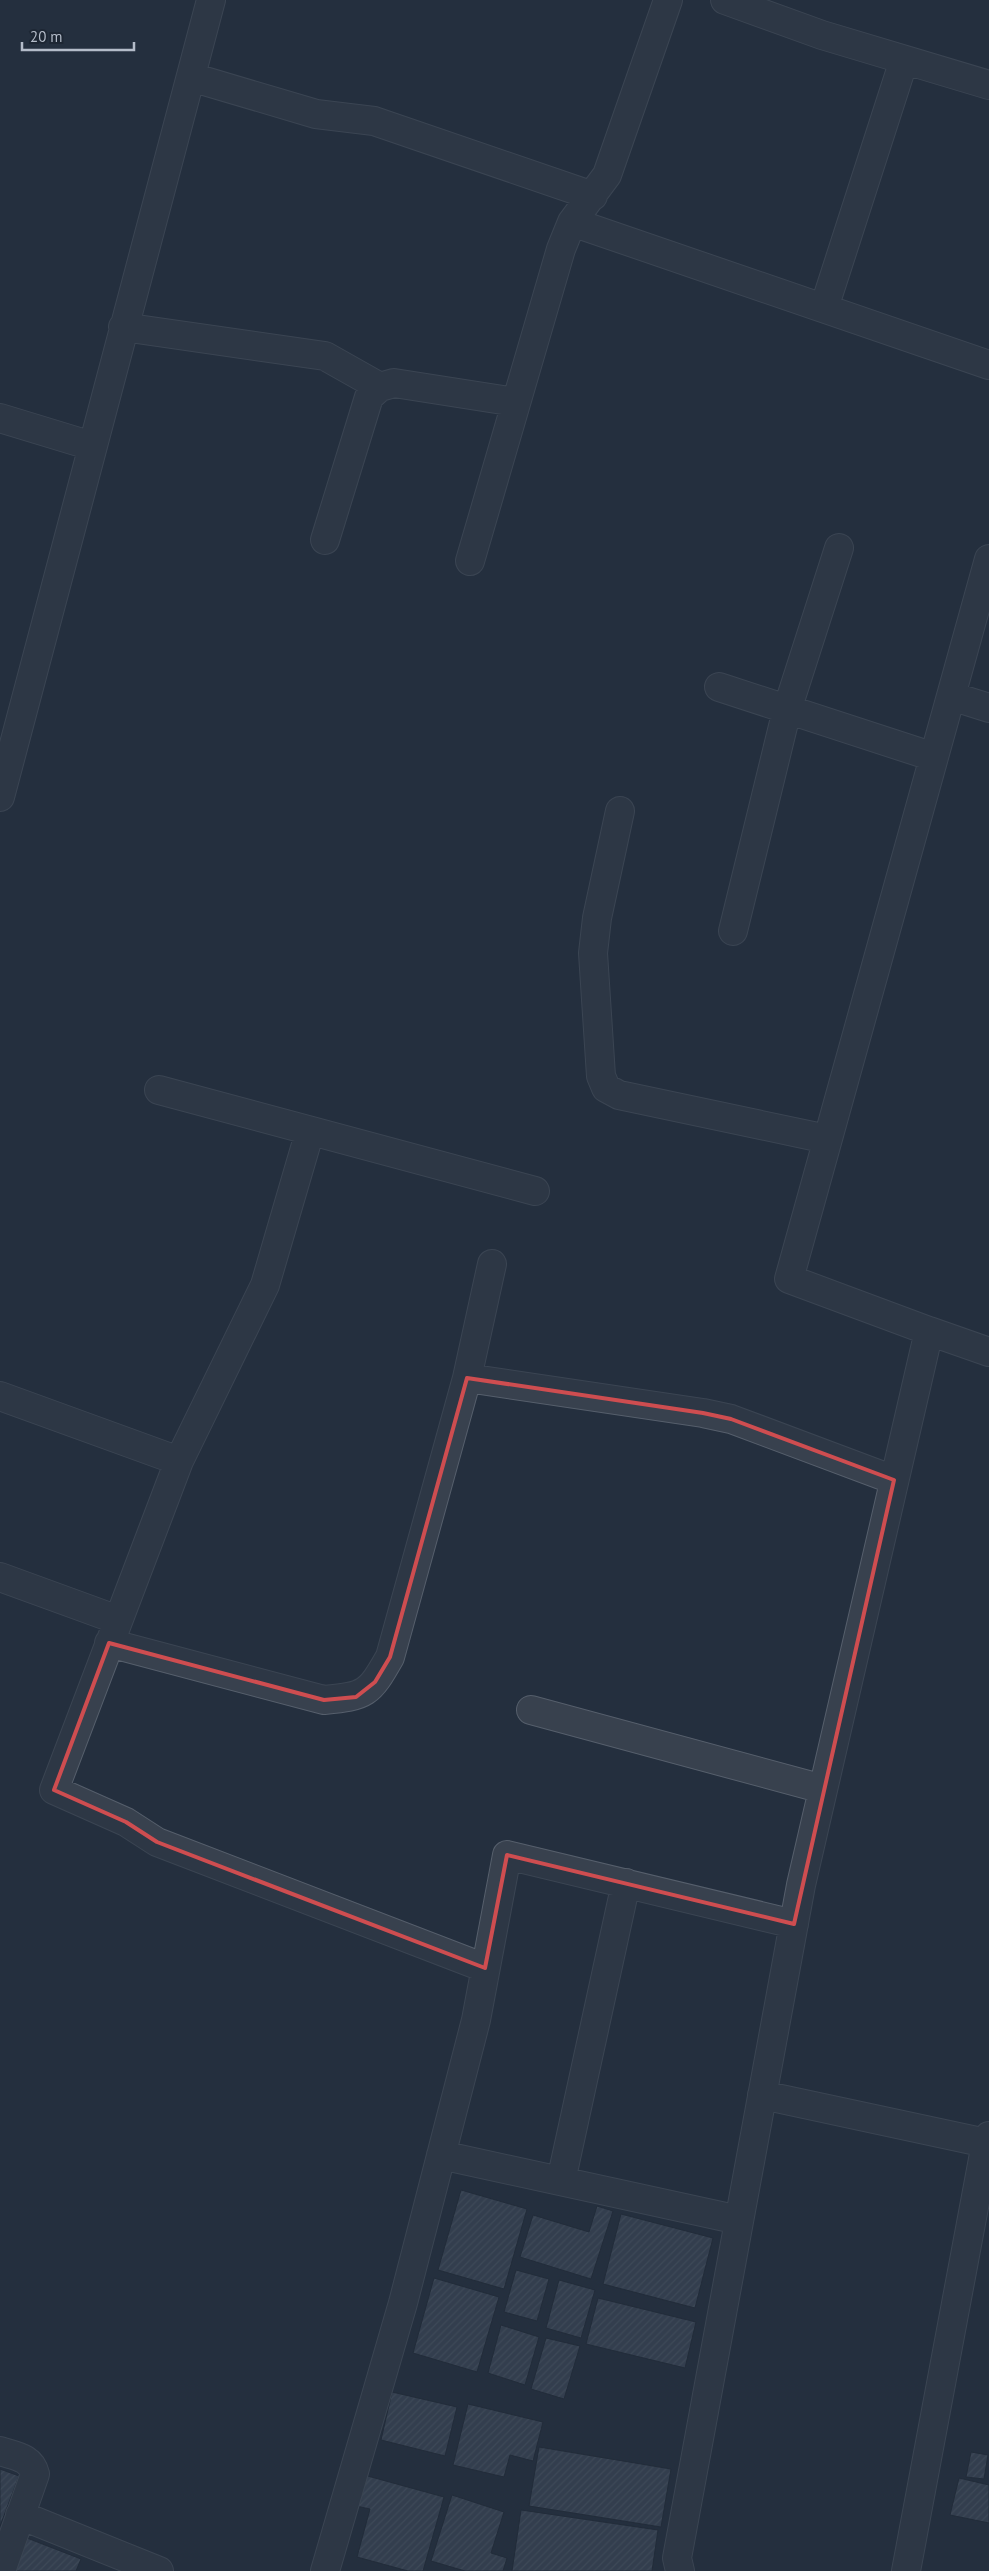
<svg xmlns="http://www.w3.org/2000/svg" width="989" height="2571" viewBox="0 0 989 2571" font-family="'PT Sans',sans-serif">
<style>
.building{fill:url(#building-hatch);stroke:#1f2835}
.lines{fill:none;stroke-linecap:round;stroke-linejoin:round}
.minor-casing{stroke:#565f6c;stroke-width:30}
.minor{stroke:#38414e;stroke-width:28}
.marked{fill:none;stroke:#ce4d50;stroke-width:4;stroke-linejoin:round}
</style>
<defs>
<pattern id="building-hatch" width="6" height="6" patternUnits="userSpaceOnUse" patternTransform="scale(1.25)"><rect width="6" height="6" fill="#455162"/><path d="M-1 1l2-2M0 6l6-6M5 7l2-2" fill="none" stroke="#5d6877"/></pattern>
</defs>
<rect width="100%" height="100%" fill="#242f3e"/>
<!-- building -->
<path class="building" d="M461,2190L527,2209L504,2289L438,2270Z
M597,2206L613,2211L591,2279L520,2257L533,2215L589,2232Z
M621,2214L713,2238L695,2308L603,2284Z
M516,2270L549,2279L537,2321L504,2312Z
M434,2278L499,2297L477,2372L413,2353Z
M559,2280L595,2290L581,2338L546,2328Z
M598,2298L696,2322L685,2368L586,2344Z
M501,2325L539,2337L525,2385L488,2373Z
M546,2338L580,2346L564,2399L531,2389Z
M392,2392L457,2407L445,2456L381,2440Z
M468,2404L543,2422L533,2461L510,2455L504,2477L453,2465Z
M539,2447L671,2469L661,2527L529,2506Z
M971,2452L988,2455L984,2479L966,2477Z
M0,2469L19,2476L0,2526Z
M364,2475L444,2497L423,2571H408L357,2557L370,2509L356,2506Z
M959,2478L989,2485V2523L950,2515Z
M452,2495L504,2512L491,2553L507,2558L503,2571H465L431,2561Z
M521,2510L658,2530L652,2571H512Z
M27,2538L81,2559L76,2571H14Z"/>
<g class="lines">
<!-- minor casing -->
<g class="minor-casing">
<path id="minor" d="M725,0L822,35L989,85
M191,77L316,114L374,121L593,196
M572,222L989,365
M824,308L904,60
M123,327L325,356L380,387
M0,418L92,446
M325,540L369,397L380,387L394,383L516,402
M470,561L561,249L572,222L607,175L668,0
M719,687L934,757
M951,696L989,708
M0,797L211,0
M620,811L597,918L593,953L601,1076L606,1088L619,1095L827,1139
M733,931L787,710L839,548
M159,1090L535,1191
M310,1131L265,1285L179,1461L54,1790L126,1822L157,1842L485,1968
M929,1331L989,1352
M467,1378L703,1413L731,1419L894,1480
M0,1396L179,1461
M0,1577L118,1620
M109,1643L324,1700C366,1696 369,1694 390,1657L467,1378L492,1264
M531,1710L823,1789
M762,2095L986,2143
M441,2155L739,2220
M561,2181L626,1883
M0,2451C15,2456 31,2457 35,2474L1,2571
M20,2515L159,2571
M325,2571L403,2303L476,2020L507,1855L794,1924
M680,2571L677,2558L801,1885L929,1331L789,1279L989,559
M906,2571L986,2143L989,2136"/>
</g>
<!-- minor -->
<use href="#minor" class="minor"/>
</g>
<!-- marked area -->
<path d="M0 0H989V2571H0ZM467,1378L703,1413L731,1419L894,1480L794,1924L507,1855L485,1968L157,1842L126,1822L54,1790L109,1643L324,1700L356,1697L375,1682L390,1657Z" fill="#242f3e" fill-opacity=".55" fill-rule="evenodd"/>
<path class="marked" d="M467,1378L703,1413L731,1419L894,1480L794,1924L507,1855L485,1968L157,1842L126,1822L54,1790L109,1643L324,1700L356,1697L375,1682L390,1657Z"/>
<!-- scale -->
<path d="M22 42v8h112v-8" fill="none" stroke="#b4bcc9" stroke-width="2.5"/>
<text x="30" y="42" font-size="15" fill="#b4bcc9" stroke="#1d2633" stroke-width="4" paint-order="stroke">20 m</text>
</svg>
